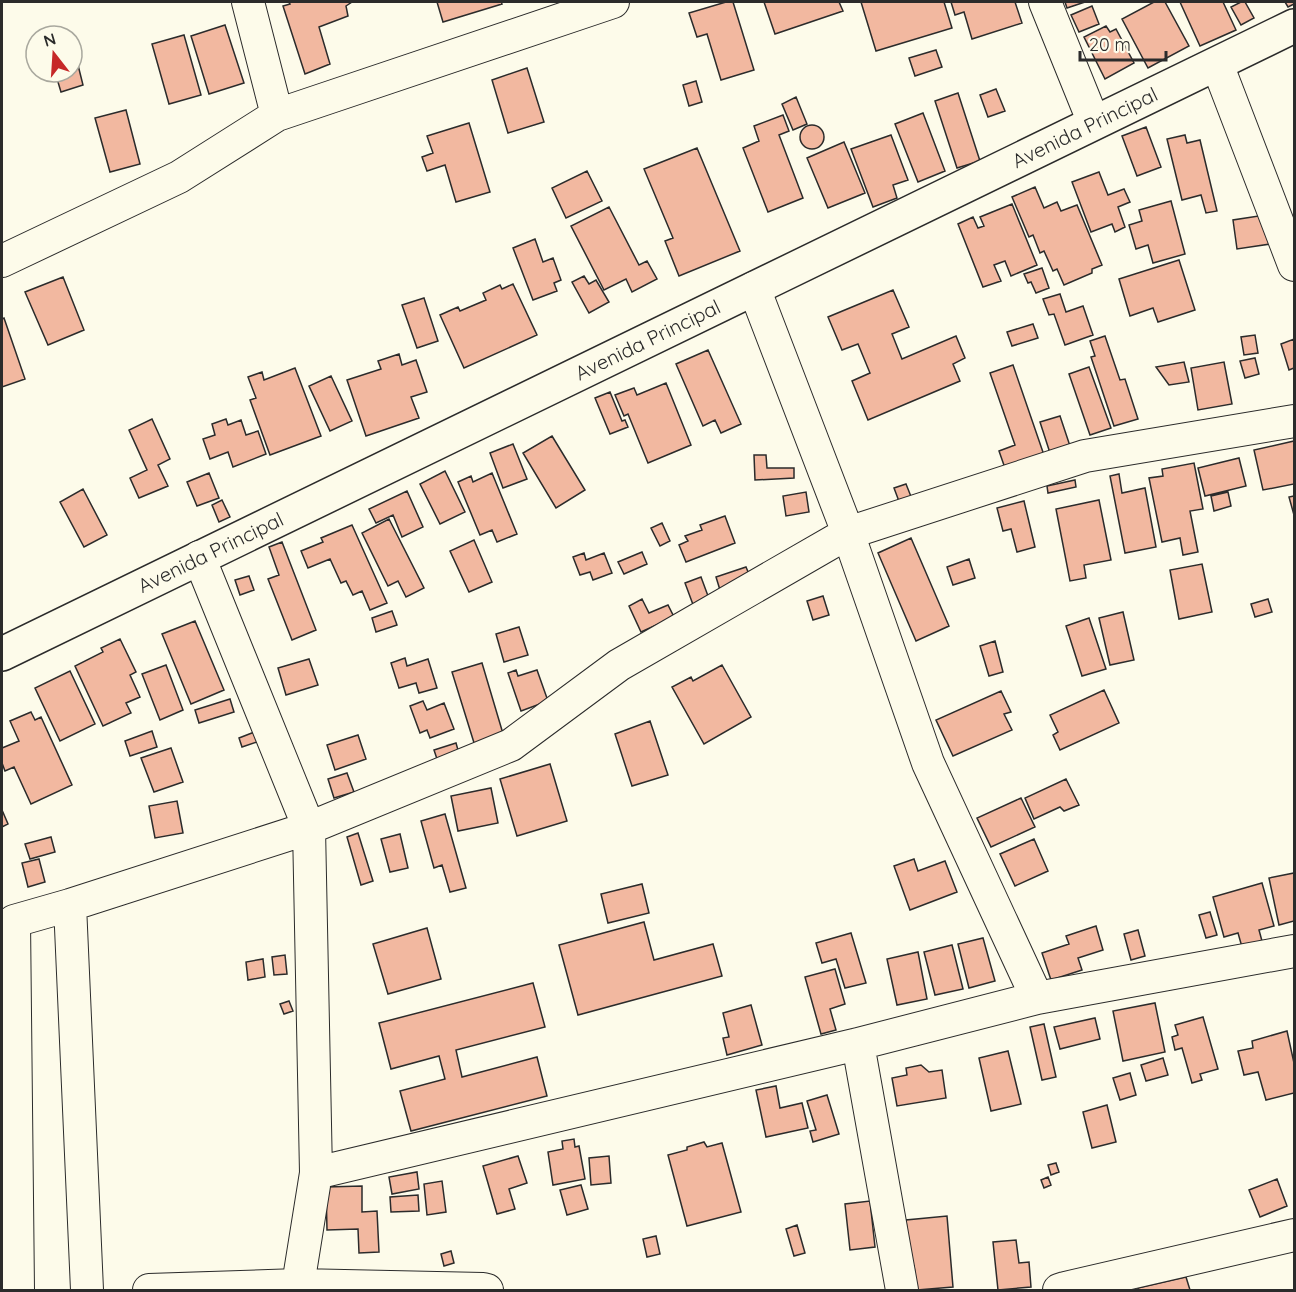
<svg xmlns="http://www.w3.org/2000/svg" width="1296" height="1292" viewBox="0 0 1296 1292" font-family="Quicksand,sans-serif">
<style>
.building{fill:#f2b8a0;stroke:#2b2b2b;stroke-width:1.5}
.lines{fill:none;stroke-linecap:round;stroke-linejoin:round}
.minor-casing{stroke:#2b2b2b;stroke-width:34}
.major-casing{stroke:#2b2b2b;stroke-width:36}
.minor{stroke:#fdfbea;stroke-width:32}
.major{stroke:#fdfbea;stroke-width:33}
.labels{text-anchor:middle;stroke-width:4.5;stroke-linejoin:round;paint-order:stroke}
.street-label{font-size:20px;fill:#2b2b2b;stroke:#fdfbea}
</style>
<rect width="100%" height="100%" fill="#fdfbea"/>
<!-- building -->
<path class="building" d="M289,2H352L346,6L348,16L319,27L330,64L305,74L283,6L290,4Z
M437,2H501L502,4L443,22Z
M726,2H733L754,70L721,80L707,34L697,37L689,13Z
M764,2H839L843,11L775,34Z
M861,2H944L952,28L876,51Z
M951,2H1015L1022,23L972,39L964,12L955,15Z
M1065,2H1085L1067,8Z
M1154,2H1165L1189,46L1148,68L1122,19Z
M1180,2H1223L1236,30L1200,46Z
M1241,2H1245L1254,18L1241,25L1231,7Z
M1285,2H1294V4L1288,7Z
M1092,6L1099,24L1079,32L1071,15Z
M225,25L244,83L209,94L191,36Z
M1106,26L1110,32L1116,29L1134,63L1105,79L1084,37Z
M184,35L201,95L169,104L152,44Z
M936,50L942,67L915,76L909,58Z
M78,65L83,85L61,92L55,72H72V67Z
M527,68L544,122L508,133L492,80Z
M696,81L702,102L689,106L683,85Z
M996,89L1005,111L988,117L980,95Z
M958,93L980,161L957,168L935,101Z
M796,97L807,124L793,130L782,104Z
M126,110L140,164L110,172L95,118Z
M923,113L945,171L918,182L895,124Z
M783,115L789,131L779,135L803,198L768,212L743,148L759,141L754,126Z
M469,123L490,192L456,202L445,165L427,171L422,157L433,153L427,136Z
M800 137a12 12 0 1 1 24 0a12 12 0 1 1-24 0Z
M1146,127L1161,167L1137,176L1122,136Z
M891,135L908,180L893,185L897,198L873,207L851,149Z
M1185,135L1187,143L1200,140L1217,211L1206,213L1201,195L1182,200L1167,139Z
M844,142L865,193L828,208L807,158Z
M697,148L740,251L679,276L665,241L673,238L644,169Z
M587,171L602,201L566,218L552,188Z
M1099,172L1108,195L1124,189L1130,202L1118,207L1125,227L1115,232L1112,224L1091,232L1072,182Z
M1035,187L1044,208L1057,202L1061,211L1077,205L1102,265L1092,269V273L1064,285L1057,269L1053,271L1044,251L1040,253L1033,235L1029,237L1012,197Z
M1171,201L1185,254L1153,263L1148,245L1136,249L1129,225L1142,221L1139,210Z
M1012,204L1037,265L1011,276L1005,261L994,265L1001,281L983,287L958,224L973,217L978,228L984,226L980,217Z
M609,207L639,265L647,261L657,279L632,292L626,279L604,290L571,226Z
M1265,215L1270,244L1237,249L1233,220Z
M535,239L543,262L553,258L561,280L554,283L557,291L533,300L513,248Z
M1179,260L1195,310L1158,322L1153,308L1130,316L1119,279Z
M1042,268L1049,288L1036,293L1031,282L1028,283L1024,274Z
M584,276L589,284L596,280L609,302L589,313L572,282Z
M63,277L84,330L48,345L25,292Z
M513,284L537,335L464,368L440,315L458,307L460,311L486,300L483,293L500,285L502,289Z
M893,290L909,327L892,334L902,359L956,336L965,358L953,364L960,381L868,420L852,381L870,373L858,344L842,350L828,317Z
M1060,294L1066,312L1083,306L1093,335L1065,345L1054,314L1049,315L1043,299Z
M424,298L438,341L417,348L402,305Z
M4,318L25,379L2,387V319Z
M1033,324L1038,338L1012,346L1007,332Z
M1255,335L1258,353L1244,355L1241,337Z
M1105,336L1120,380L1125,379L1138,419L1114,426L1091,357L1095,356L1090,341Z
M1294,339V368L1289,370L1281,344Z
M708,350L741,424L721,433L715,420L703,426L676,364Z
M399,354L402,365L416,360L427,392L411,397L419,418L366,436L347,380L381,369L378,361Z
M1255,358L1259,374L1245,378L1240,361Z
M1184,362L1189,382L1169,385L1156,367Z
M1224,362L1232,404L1198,410L1191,368Z
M1013,365L1045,458L1006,471L999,451L1015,445L990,373Z
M1089,367L1111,428L1090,435L1069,374Z
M295,368L321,436L270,455L250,400L256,398L248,377L262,372L264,380Z
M331,376L352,421L330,431L309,386Z
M666,383L691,445L648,463L628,414L624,416L615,395L634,388L637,395Z
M610,392L622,421L625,420L628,427L610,434L595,398Z
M1060,416L1070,446L1050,453L1040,422Z
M152,419L170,459L158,465L168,486L139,498L130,478L147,470L129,430Z
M226,419L228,425L241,420L246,435L258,431L266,454L233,467L228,452L210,459L203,439L215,435L212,424Z
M552,436L585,490L556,508L523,453Z
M1294,441V484L1263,490L1254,450Z
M513,444L527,479L503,488L490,453Z
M754,455H766L767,468H794V478L755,480Z
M1239,458L1246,486L1205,496L1198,468Z
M1194,463L1203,509L1190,511L1198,552L1183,555L1180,538L1162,542L1149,478L1163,476L1162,469Z
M445,471L465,512L440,524L420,484Z
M209,473L219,498L197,506L187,482Z
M492,473L517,534L497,542L492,530L480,535L458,482L471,476L473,482Z
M1119,474L1122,493L1145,488L1156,547L1125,553L1110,476Z
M1075,480L1076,487L1048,493L1047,486Z
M906,484L912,499L900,504L894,488Z
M83,489L107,535L84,547L60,502Z
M407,491L423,527L402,537L393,515L376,523L369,509Z
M806,492L809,512L786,516L783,496Z
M1228,492L1231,506L1214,511L1211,496Z
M1294,496V515L1289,497Z
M222,500L230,517L219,522L212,505Z
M1099,500L1111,560L1084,565L1086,578L1070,581L1056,509Z
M1024,501L1035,547L1017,552L1011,529L1003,531L997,508Z
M725,516L735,543L686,562L679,545L688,541L685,536L702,530L700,525Z
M389,519L424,588L406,597L398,581L388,586L362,533Z
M662,523L670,541L660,546L651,528Z
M352,525L387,603L370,610L362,591L353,595L346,581L341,583L330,559L308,568L301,551L323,542L321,538Z
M911,538L949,626L916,641L878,553Z
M474,540L492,582L469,592L450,551Z
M282,542L316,630L292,640L268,579L279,575L269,547Z
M642,552L647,564L624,574L618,562Z
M584,553L586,560L604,553L612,573L593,580L590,572L580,575L573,557Z
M969,559L975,578L953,585L947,567Z
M1202,564L1212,612L1179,619L1170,570Z
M746,567L751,579L720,590L716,577Z
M249,576L254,590L240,595L235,580Z
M701,577L711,604L695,610L685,583Z
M823,596L829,615L813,620L807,601Z
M642,599L649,613L668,605L674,617L641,632L629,606Z
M1268,599L1272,612L1255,617L1251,604Z
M392,611L397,625L376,632L372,618Z
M1123,612L1134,660L1110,665L1099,618Z
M1089,618L1106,669L1082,676L1066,626Z
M195,621L224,690L191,704L162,634Z
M519,627L528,655L504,662L496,634Z
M120,639L136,672L130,675L140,697L126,703L131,713L103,726L75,666L103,652L101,648Z
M995,641L1003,672L989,676L980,646Z
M405,658L407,666L428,659L437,688L419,693L416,683L399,688L391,663Z
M309,659L318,685L286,695L278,668Z
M482,663L504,737L475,746L452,672Z
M166,665L183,710L160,720L142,674Z
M722,665L751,717L704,744L672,687L691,677L693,681Z
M516,670L518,676L537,670L548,701L521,711L508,673Z
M70,671L95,724L60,741L35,688Z
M1104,690L1119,723L1060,750L1053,735L1058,732L1050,715Z
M1001,691L1011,712L1004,714L1012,730L953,756L936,720Z
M230,699L234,712L199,723L195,710Z
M423,701L427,710L444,703L454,729L430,738L427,730L420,733L410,706Z
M31,712L35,720L41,717L72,785L31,804L14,767L5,771L2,763V748L19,741L10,721Z
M650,721L668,775L632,786L615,734Z
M152,731L157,747L130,756L125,741Z
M257,731L260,741L242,747L239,738Z
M358,735L366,759L335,770L327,745Z
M456,743L460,757L439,765L434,750Z
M171,748L183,782L154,792L141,758Z
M550,764L567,821L517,836L500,779Z
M347,773L354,792L334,798L328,779Z
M1066,779L1079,805L1064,811L1060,807L1034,819L1025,798Z
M491,788L498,823L458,831L451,796Z
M1021,798L1035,827L991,847L977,818Z
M177,801L183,833L155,838L149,806Z
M2,810L8,824L2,827Z
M445,814L466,888L450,892L442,865L434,868L421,821Z
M358,833L373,881L361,885L347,837Z
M400,834L408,868L390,872L381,839Z
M51,837L55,852L30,859L25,844Z
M1034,839L1048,871L1015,886L1000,854Z
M39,859L45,882L28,887L22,863Z
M914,859L918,871L945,861L957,892L910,910L894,866Z
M1294,873V921L1279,925L1269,878Z
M1262,883L1274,926L1259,930L1262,941L1242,947L1238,933L1224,937L1213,897Z
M642,884L649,913L608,923L601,894Z
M1210,912L1217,935L1206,938L1199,915Z
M644,922L654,960L713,944L722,976L578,1015L559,945Z
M1096,926L1103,950L1078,958L1082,970L1051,980L1042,953L1069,944L1066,936Z
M427,928L441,979L388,994L373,944Z
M1138,930L1145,956L1131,960L1124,934Z
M851,933L866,983L845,988L836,959L822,963L816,943Z
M983,938L995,981L969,988L958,944Z
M952,945L963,989L935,995L924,952Z
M918,952L927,999L897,1005L887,959Z
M285,955L287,974L274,975L272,957Z
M263,959L265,977L248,980L246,962Z
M835,969L845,1004L830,1009L836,1030L821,1034L805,977Z
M533,983L545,1027L456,1050L462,1077L537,1057L547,1096L411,1131L400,1091L445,1079L439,1056L391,1069L379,1023Z
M289,1001L293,1011L284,1014L280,1004Z
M1155,1003L1165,1052L1123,1061L1113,1011Z
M751,1005L762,1045L727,1055L723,1038L729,1037L723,1013Z
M1203,1017L1218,1069L1200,1074L1202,1080L1192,1083L1182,1048L1175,1050L1172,1037L1178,1035L1175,1025Z
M1095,1018L1100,1039L1060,1049L1054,1027Z
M1044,1024L1056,1077L1042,1080L1030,1027Z
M1287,1031L1294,1063V1093L1266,1100L1258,1072L1244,1075L1238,1051L1253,1048L1252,1041Z
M1008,1051L1021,1104L991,1111L979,1058Z
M1163,1058L1168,1075L1146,1081L1141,1065Z
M921,1065L929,1072L942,1070L946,1098L897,1106L892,1078L907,1075L906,1068Z
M1130,1073L1136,1095L1120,1100L1113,1078Z
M776,1086L780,1108L802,1103L808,1128L766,1137L756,1090Z
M827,1095L839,1134L813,1142L810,1131L816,1130L807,1101Z
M1107,1105L1116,1142L1092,1148L1083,1112Z
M574,1139L575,1147L579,1146L585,1179L553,1185L548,1152L563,1149L562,1141Z
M704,1142L707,1147L722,1143L741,1212L687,1226L668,1155L687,1150V1147Z
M518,1156L527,1183L509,1189L515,1209L497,1214L483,1166Z
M609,1156L611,1183L591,1185L589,1158Z
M1056,1163L1059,1172L1051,1175L1048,1165Z
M417,1172L419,1189L392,1194L389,1177Z
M1048,1177L1051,1185L1044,1188L1041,1180Z
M1277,1179L1287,1206L1260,1217L1249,1190Z
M442,1181L446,1212L427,1215L424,1184Z
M581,1185L588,1209L567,1215L560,1190Z
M362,1186V1212L377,1211L379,1252L359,1253L358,1229L327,1230L326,1187Z
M418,1195L419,1211L391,1212L390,1197Z
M870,1201L875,1247L850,1250L845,1204Z
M947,1216L953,1287L917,1290L914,1266H910L906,1220Z
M797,1225L805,1253L794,1256L786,1229Z
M656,1236L660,1254L647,1257L643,1239Z
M1016,1240L1019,1263L1029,1262L1031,1287L998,1290L993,1242Z
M451,1251L454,1263L444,1266L441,1254Z
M1186,1277L1190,1290H1138V1288Z"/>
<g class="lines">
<!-- minor casing -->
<g class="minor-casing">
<path id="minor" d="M248,2L277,115
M1045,2L1094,123
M1217,64L1294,265
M2,261L179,177L277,115L613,2
M754,288L848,533L928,763L1037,998L1294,951
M199,557L309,828L316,1173L298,1285
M70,905L87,1290
M858,1044L902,1290
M316,1173L858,1044L1037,998
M18,1290L14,921L70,905L309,828L511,745L619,665L848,533L1085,456L1294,421
M149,1290L298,1285L483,1289L487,1290
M1059,1290L1065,1288L1294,1235"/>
</g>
<!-- major casing -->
<g class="major-casing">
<g id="major">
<path id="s1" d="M2,654L1294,26"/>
</g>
</g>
<!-- minor -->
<use href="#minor" class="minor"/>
<!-- major -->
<use href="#major" class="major"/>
</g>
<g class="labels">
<!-- street labels -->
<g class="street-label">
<text dy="7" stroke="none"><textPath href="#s1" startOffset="1204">Avenida Principal</textPath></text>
<text dy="7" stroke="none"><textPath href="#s1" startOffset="718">Avenida Principal</textPath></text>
<text dy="7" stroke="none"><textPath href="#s1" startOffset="232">Avenida Principal</textPath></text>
</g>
</g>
<!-- border -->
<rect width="1296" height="1292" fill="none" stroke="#2b2b2b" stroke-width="6"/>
<!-- north arrow -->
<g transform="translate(54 54) rotate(343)"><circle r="28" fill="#fdfbea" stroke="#a9a89e" stroke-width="1.5"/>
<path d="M0-4.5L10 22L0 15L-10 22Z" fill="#c62828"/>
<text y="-9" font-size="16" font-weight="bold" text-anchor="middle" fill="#2b2b2b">N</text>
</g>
<!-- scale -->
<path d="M1080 51v9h86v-9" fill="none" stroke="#2b2b2b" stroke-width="3"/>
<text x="1089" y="51" font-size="18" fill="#2b2b2b" stroke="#fdfbea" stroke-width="4.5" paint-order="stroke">20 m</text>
</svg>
